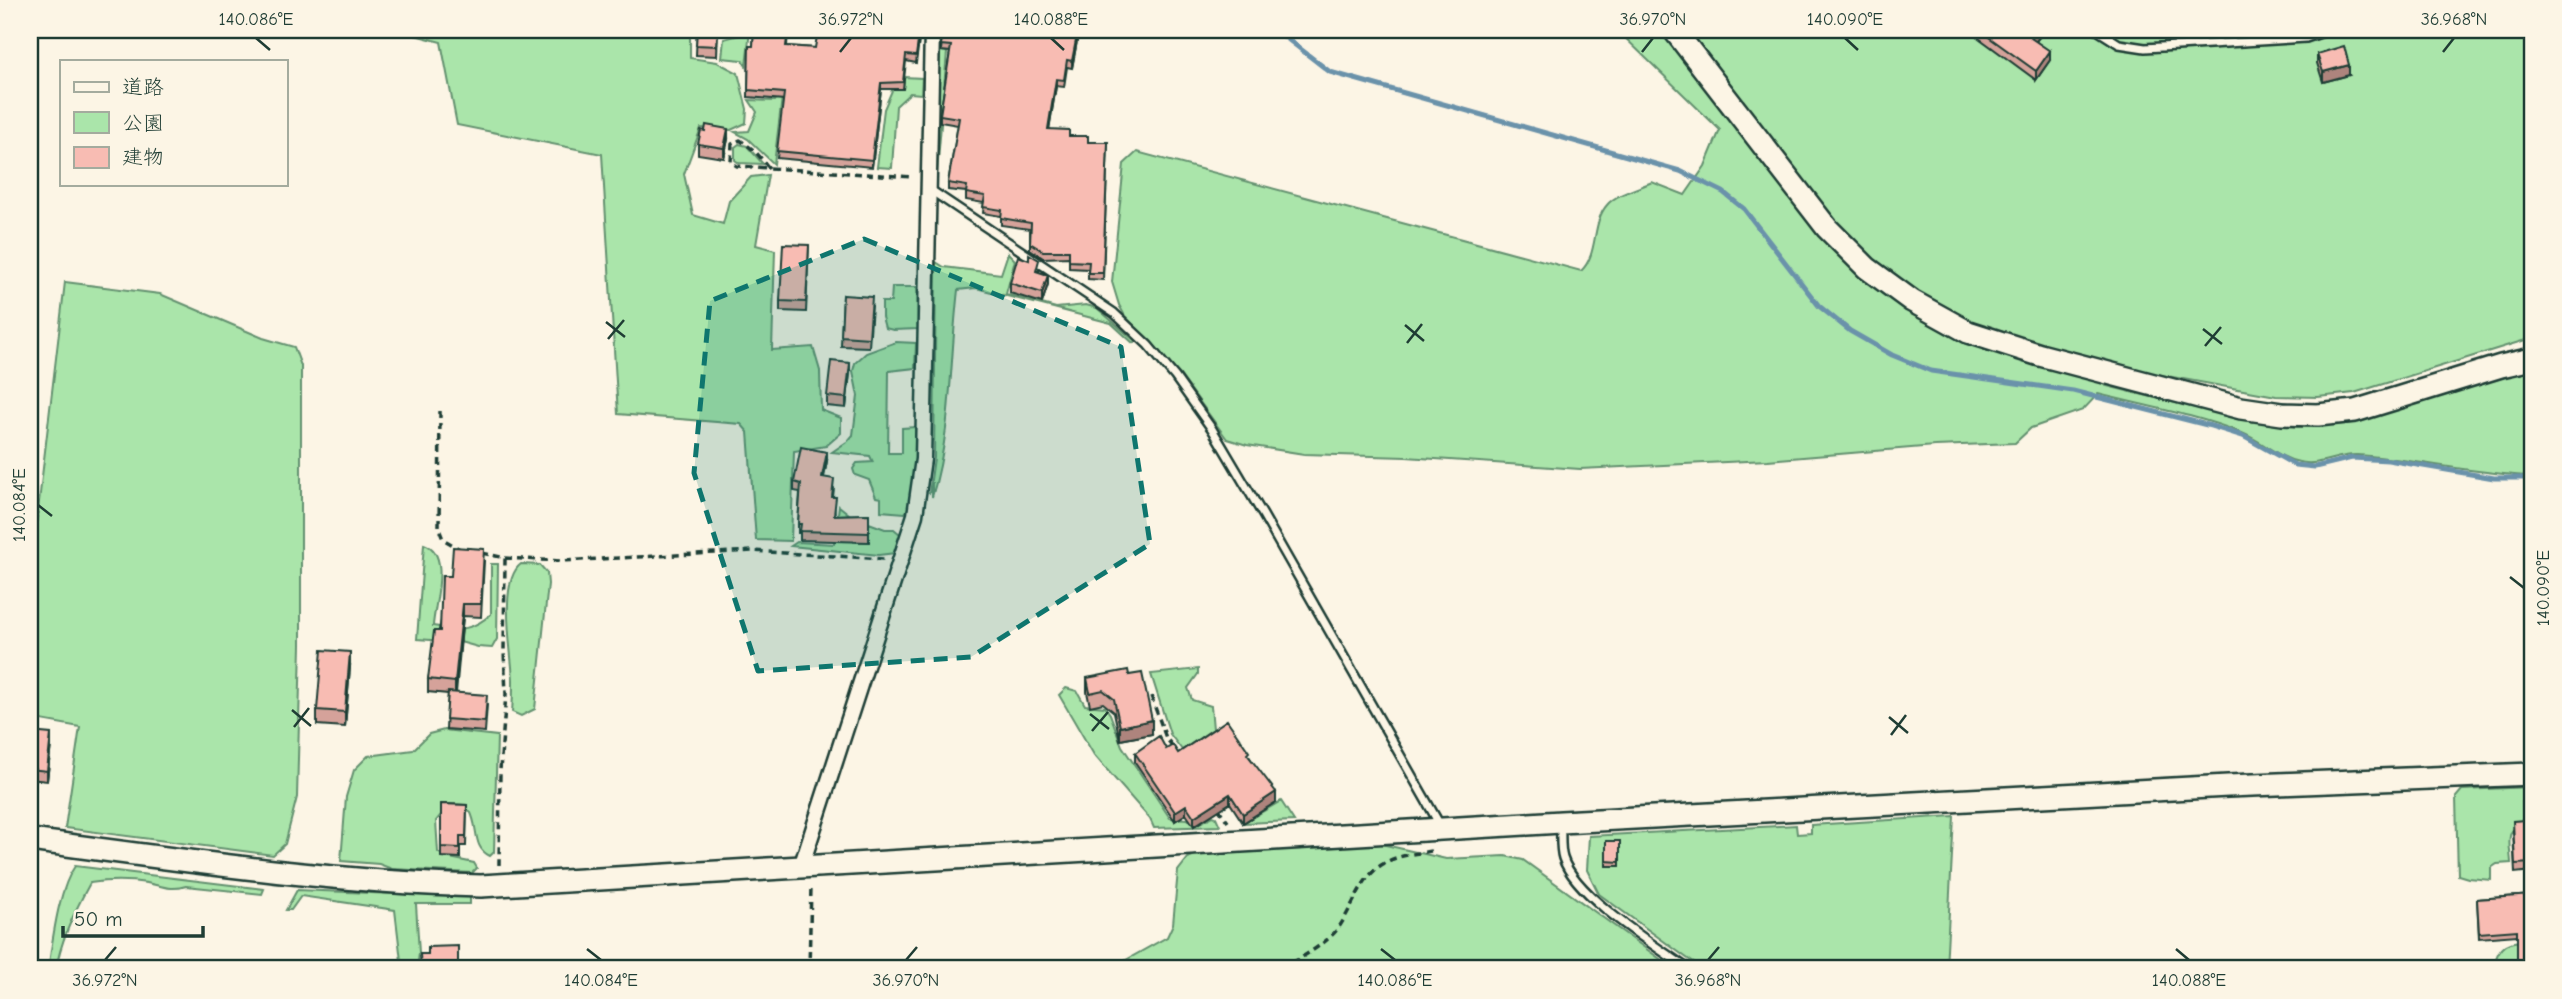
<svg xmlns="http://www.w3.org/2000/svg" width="2562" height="999" viewBox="0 0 2562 999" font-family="'Comic Neue','Klee One',sans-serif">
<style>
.green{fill:#aae5aa;stroke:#64916f;stroke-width:2}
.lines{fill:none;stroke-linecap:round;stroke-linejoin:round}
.stream{stroke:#6b92aa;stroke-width:5}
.lane-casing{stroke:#1f3d34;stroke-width:12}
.street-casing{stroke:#1f3d34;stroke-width:19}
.secondary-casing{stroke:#1f3d34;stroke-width:26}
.path{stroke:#1f3d34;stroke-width:3.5;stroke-dasharray:7 5;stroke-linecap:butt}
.lane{stroke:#fcf5e5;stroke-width:7}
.street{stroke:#fcf5e5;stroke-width:14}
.secondary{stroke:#fcf5e5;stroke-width:21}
.wall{fill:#d5a29a;stroke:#1f3d34;stroke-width:2}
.shaded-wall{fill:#ae847d;stroke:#1f3d34;stroke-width:2}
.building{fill:#f8bcb3;stroke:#1f3d34;stroke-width:2}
.marked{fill:#0f766e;fill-opacity:0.2;stroke:#0f766e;stroke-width:5;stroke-dasharray:14 9;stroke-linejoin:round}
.ticks{fill:none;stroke:#1f3d34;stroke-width:2.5}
.neatline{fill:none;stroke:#1f3d34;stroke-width:2.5}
.ticks-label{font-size:18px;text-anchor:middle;fill:#1f3d34}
</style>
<rect width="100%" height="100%" fill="#fcf5e5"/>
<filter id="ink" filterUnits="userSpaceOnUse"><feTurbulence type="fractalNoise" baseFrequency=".0143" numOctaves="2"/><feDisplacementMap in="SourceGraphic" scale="14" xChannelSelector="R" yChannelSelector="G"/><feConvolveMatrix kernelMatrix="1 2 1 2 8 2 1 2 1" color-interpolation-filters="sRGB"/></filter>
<g filter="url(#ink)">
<!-- green -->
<path class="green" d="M396,30H690V58L717,62L738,73L747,109L746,123L731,130L701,128L684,174L693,215L723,224L729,201L751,177L768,175L756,245L775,250L772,350L813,347L820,371L821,410L841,418V433L826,446L794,451L791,541L756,540L748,432L741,424L618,414L602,154L457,125L441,42Z
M747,30H750L746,66L742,60L722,58L724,39L739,35Z
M936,30H944L941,51L947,52L936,185L933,183Z
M1617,30H2532V338L2354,393L2318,397L2276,396L2129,369L2107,386L2237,418L2297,427L2345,424L2532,369V476C2473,474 2416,459 2357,455C2337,454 2320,467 2299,462C2279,458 2262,441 2242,433C2196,415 2146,406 2098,394L2083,410L2031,428L2015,443L1935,446L1768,460L1580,469L1406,457L1304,454L1247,445L1227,439L1180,375L1125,316L1119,305L1112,282L1124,164L1137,152L1581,271C1599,254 1591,223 1607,205C1616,194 1639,188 1652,182L1685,195L1705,166L1720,130Z
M904,77L922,78L921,94L910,93L896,106L892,168L877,167L884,109L893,88L903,89Z
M778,96L782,97L774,164L748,139L735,132L749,131L757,112L749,100L775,101Z
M739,144L747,146L763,164L739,163L735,160V147Z
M1008,253L1015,260L1006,294L1056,308L1086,305L1097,308L1135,341L1133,343L1111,323L976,288L958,290C950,357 952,433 932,497V482L929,494L934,458L936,262L944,267L1001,274Z
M65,282L160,294L263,338L294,347L301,366V645L297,797L285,844L273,855L65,828L80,727L30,718V578Z
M892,287H917L918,329L893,330L885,328L882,317V302H891Z
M896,342L916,343L915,368L889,371L888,453H902V428L915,427C915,448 919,497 905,513L881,511V498L876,497L869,480L855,475L853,469L857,463L873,462L870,456L832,452L848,441L853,435L858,396L853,371L855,363L866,353Z
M839,506L854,518V542H869V523L885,529H894L900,534L895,553L879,555L791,546L797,542L834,544Z
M424,544C452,553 434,604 433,626C458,629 470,633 491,614V564H498L497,639L492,648L478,647L460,642L417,639Z
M521,564L540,565L547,573L548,584L535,709L521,716L512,712C513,701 513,690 513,680C512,653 498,581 521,564Z
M1198,669V674L1188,688L1192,700L1211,706L1213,729L1182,750L1170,734L1151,674Z
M1066,688L1077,691L1085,705L1105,707L1110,714L1122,746L1170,818L1188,819L1194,826L1213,816L1216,817L1220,826L1154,828L1150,819L1094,755L1059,695Z
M444,730L497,736L494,852L490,856C472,848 479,827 470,811L459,808L444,811L436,821L438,852L445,857L474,863L477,868L472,873L392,869L379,864L341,861L346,797L354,770L368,756L413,750L429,734Z
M2532,787V791H2522L2523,822C2504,831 2510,844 2511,863L2497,864L2491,868V880L2468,878L2458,875L2456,797L2462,790Z
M1281,801L1294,821L1243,823Z
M1954,816L1946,969H1702L1599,894L1587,870L1589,836L1796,825L1797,834L1811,833V825Z
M1377,843L1446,859L1505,856L1523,860L1674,969H1110L1167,937L1173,924L1178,871L1188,858L1204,851Z
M75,866L264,889L262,894L186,886C171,891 162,886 147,883C128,880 109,880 90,883C75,910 61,939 56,969H48C53,940 58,890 75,866Z
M297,890L470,897V904H416L419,953L417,969H402L395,910L301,896L291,910H286Z
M2532,940V969H2493C2498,943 2507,941 2532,940Z"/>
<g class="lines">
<!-- stream -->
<path class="stream" d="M1276,30L1330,72L1680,171L1723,192L1744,209L1819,306L1850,331L1892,355L1931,371L2073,391L2211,426L2243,436L2295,465L2315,467L2352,458L2388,460L2494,478H2532"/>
<!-- lane casing -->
<g class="lane-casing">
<path id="lane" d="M2097,30L2119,44L2145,48L2306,38L2329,30
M929,189L1114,313L1148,345L1175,377L1212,429L1263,515L1440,825
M1561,825C1561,836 1560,849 1563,858C1575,896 1656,946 1688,969"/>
</g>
<!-- street casing -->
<g class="street-casing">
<path id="street" d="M801,867L915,515L923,459L932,30"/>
</g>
<!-- secondary casing -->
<g class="secondary-casing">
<path id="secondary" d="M1674,30L1827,228L1867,268L1912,301L1968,332L2040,355L2241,408L2282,414L2318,415L2355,411L2501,366L2532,359
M30,840C180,860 330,882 481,886L1561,822L2228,786L2532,774"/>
</g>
<!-- path -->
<path class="path" d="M769,168L755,151L740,140L732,144L731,162L737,166L913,177
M440,411L439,529L443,539L460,549
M482,553L505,558L504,651L506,694L500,770L499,865
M505,558L561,561L752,551L884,559
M1151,696L1166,738L1174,748
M1218,808L1228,822
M809,969L811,886
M1282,969C1301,957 1326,945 1339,927C1353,907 1361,877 1383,864C1396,855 1416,854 1431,851"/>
<!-- lane -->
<use href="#lane" class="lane"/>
<!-- street -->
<use href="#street" class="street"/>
<!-- secondary -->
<use href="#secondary" class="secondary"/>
</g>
<!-- wall -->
<path class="wall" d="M697,30H718L717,56L696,55Z
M754,30H788L787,46L815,48L900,31L919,41L916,63L906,61L903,89H881L872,167L777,158L784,100L748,97L749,46H753Z
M943,30H1079L1072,68L1067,67L1064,87L1056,86L1049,129L1088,142H1108L1103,280L1088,279V269L1069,268V257L1043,258L1030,249V229L1001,225V216L983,213L984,203L966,200V192L948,190V183L958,125L940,122V115L950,52L941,51Z
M1186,30H1199L1198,33Z
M1968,30H2045L2036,41L2050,60L2036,80Z
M2317,54L2349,75L2323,82L2317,63Z
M728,139L724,158L698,154V144Z
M809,245L806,312L780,311V301Z
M1039,270V272L1048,284L1042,303L1010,293V283Z
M843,295L872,306L869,347L841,346Z
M850,373L846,408L827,406V396Z
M827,461L824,477L834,488L833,497L835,515L869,514V542L800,540V533H798V524L800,492L794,491V482Z
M484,561L481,617L463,616L456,693L487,705L485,732L446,729L448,694L428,692V679L451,576Z
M350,667L345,727L317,725V710Z
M1129,675L1152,734L1120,740L1114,712L1103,703L1090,706L1087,692V678Z
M30,732L51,744L47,781L30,779Z
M1166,749L1178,753L1249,756L1276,802L1243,823L1230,803L1194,826L1186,814L1175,821L1135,762V753Z
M441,804L467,805L466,846H460V858L441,857Z
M2525,820L2532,863V871L2515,873L2513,830Z
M1606,841H1620V866H1606Z
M2532,895L2531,965H2517V935L2479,938L2477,899Z"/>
<!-- shaded-wall -->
<path class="shaded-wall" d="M1078,30H1079L1072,68V61Z
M2038,30H2045L2031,47V38Z
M2050,51V60L2036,80V71Z
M2349,65V75L2323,82V72Z
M1056,79V86L1048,136V129Z
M881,83V89L872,167V160Z
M728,129V139L724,158V148Z
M1048,275V284L1042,303V293Z
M850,363V373L846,408V398Z
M827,452V461L822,486V477Z
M463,604V616L455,694V682Z
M350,652V667L345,727V712Z
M1152,720V734L1120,740V727Z
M51,734V744L47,781V771Z
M1276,792V802L1243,823V814Z
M1230,794V803L1194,826V817Z
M1186,805V814L1175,821V812Z"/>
<!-- building -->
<path class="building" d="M697,30H718L717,46L696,45Z
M754,30H788L786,46L815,48L818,30H899V31L919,34L916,56L906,55L903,82L881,83L872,160L777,151L784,93L748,90L749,46H753Z
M943,30H1078L1072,61L1067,60L1064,80L1056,79L1048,129L1069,130V136H1088V142H1108L1103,273H1088L1089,262L1069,261V251H1043L1030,243L1031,223L1001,218L1002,210L983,207L985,196L966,193L967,186L948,183L959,118L940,115L951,46L941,45Z
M1979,30H2038L2031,38L2050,51L2036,71Z
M2344,46L2349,65L2323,72L2317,54Z
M706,125L728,129L724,148L698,144L701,130L705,131Z
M783,244L809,245L806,302L780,301Z
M1029,254L1039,260L1036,271L1048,275L1042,293L1010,283L1018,256L1029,260Z
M843,295L872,297L869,338L841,336Z
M831,361L850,363L846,398L827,396Z
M801,447L827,452L822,477L834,479L832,497H836L834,515L869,514V533L800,531L801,524H798L801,484L794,482Z
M453,547L484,549L481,604H463L455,682L428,679L434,631H440L442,576H451Z
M322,650L350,652L345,712L317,710Z
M1128,670L1129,675L1142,673L1152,720L1120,727L1114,699L1103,690L1090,693L1087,678Z
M448,692L487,695L485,722L446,719Z
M1227,720L1249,752L1247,754L1276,792L1243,814L1230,794L1194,817L1186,805L1175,812L1135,753L1159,736L1166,749L1173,745L1178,753Z
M30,732L51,734L47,771L30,769Z
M2524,786H2532V863L2515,864L2513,821L2525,820Z
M441,804L467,805L466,836H460V848L441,847Z
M1606,841H1620V862L1606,861Z
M2532,895L2531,960H2517V930L2479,933L2477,899Z
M458,946V969H421L420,954H428V947Z"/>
</g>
<!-- marked area -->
<path class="marked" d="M864,239L1121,347L1150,544L971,657L758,671L694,473L710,301Z"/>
<!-- ticks -->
<path class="ticks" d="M256,38L270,50M1051,38L1064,50M1845,38L1858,50M840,52L851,38M1642,52L1653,38M2443,52L2454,38M606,322L625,337M1405,325L1424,341M2203,329L2222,344M608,339L624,320M1407,343L1422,324M2205,346L2221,327M38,505L52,516M2510,577L2524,588M292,710L311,726M1090,714L1109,729M1889,717L1908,733M294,727L309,708M1092,731L1108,712M1891,735L1906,715M587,949L601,960M1381,949L1395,960M2176,949L2189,960M105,960L116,947M906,960L917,947M1708,960L1719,947"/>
<!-- margin -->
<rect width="2562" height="999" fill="none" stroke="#fcf5e5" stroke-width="77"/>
<!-- legend -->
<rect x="60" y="60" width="228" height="126" fill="#fcf5e5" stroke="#a4ab9e" stroke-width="2"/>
<rect x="74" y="82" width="35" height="10" fill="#fcf5e5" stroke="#a4ab9e" stroke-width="2"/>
<text x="122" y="94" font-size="21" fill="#1f3d34">道路</text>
<rect x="74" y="112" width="35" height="21" fill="#aae5aa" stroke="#a4ab9e" stroke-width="2"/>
<text x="122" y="130" font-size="21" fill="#1f3d34">公園</text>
<rect x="74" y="147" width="35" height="21" fill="#f8bcb3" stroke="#a4ab9e" stroke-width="2"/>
<text x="122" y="164" font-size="21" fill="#1f3d34">建物</text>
<!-- scale -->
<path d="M63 926v10h140v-10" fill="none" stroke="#1f3d34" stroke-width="3.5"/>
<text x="74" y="926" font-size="21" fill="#1f3d34" stroke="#fcf5e5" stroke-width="5" paint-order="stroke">50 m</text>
<rect x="38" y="38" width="2486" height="922" class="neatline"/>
<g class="ticks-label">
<text x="256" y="25">140.086°E</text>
<text x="851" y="25">36.972°N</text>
<text x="1051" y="25">140.088°E</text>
<text x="1653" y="25">36.970°N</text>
<text x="1845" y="25">140.090°E</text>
<text x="2454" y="25">36.968°N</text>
<text transform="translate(19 505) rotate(-90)" y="6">140.084°E</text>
<text transform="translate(2543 588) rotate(-90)" y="6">140.090°E</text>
<text x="105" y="986">36.972°N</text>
<text x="601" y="986">140.084°E</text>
<text x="906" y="986">36.970°N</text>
<text x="1395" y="986">140.086°E</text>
<text x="1708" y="986">36.968°N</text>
<text x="2189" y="986">140.088°E</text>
</g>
</svg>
